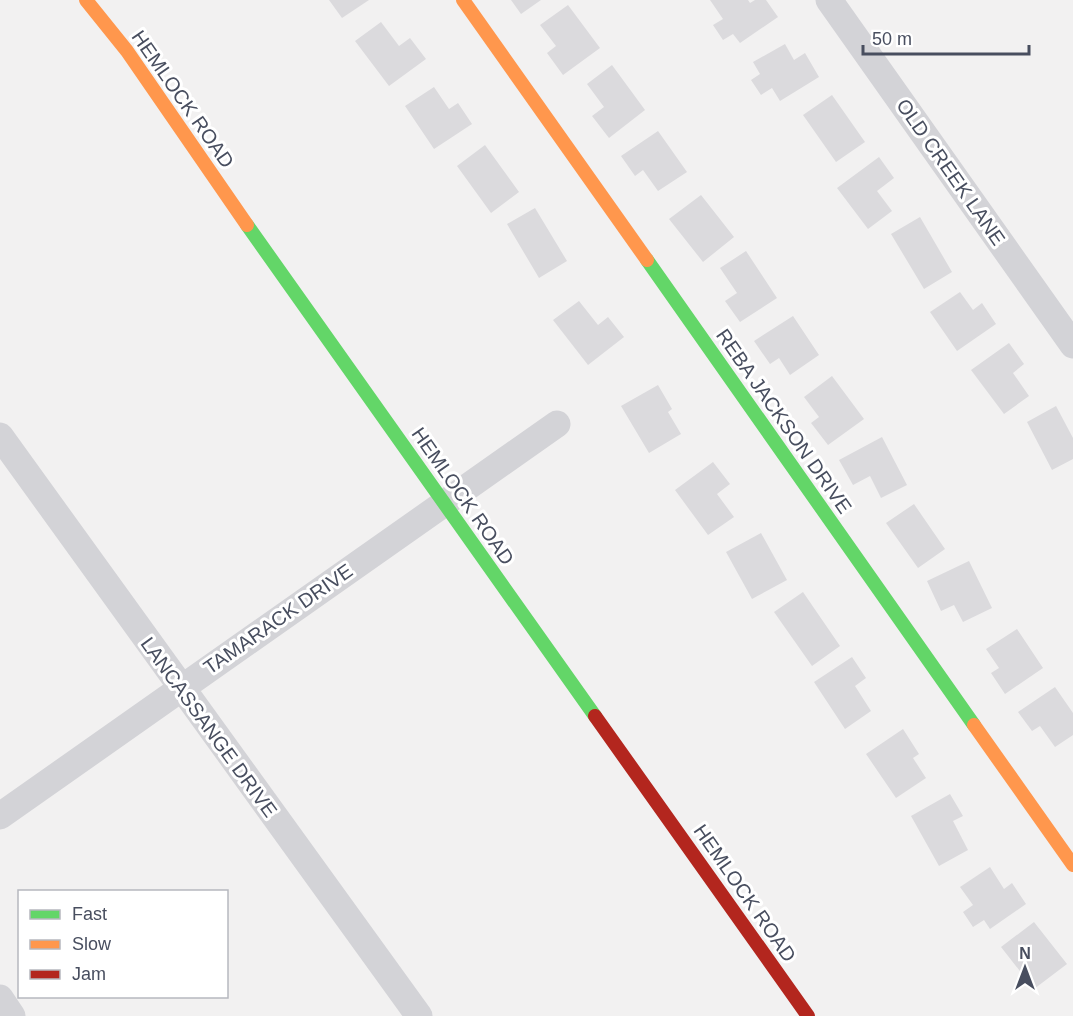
<svg xmlns="http://www.w3.org/2000/svg" width="1073" height="1016" viewBox="0 0 1073 1016" font-family="Helvetica,sans-serif">
<style>
.building{fill:#dbdadd}
.lines{fill:none;stroke-linecap:round;stroke-linejoin:round}
.street{stroke:#d3d3d7;stroke-width:27}
.fast{stroke:#63d668;stroke-width:14}
.slow{stroke:#ff974d;stroke-width:14}
.jam{stroke:#b3261e;stroke-width:14}
.labels{text-anchor:middle;stroke-width:6;stroke-linejoin:round;paint-order:stroke}
.street-label{font-size:20px;fill:#484e5f;stroke:#fff}
</style>
<rect width="100%" height="100%" fill="#f2f1f1"/>
<!-- building -->
<path class="building" d="M329,0H369L342,18Z
M511,0H541L521,14Z
M710,0H748L750,3L755,0H766L778,17L740,43L733,34L723,40L713,25L723,19Z
M568,5L600,48L563,75L547,53L556,46L540,25Z
M381,22L399,46L410,38L426,59L389,86L355,41Z
M785,44L794,60L805,53L819,77L780,101L772,88L761,95L751,80L760,74L753,62Z
M612,65L645,110L609,138L592,116L604,107L587,84Z
M434,87L449,109L458,103L472,124L434,149L405,106Z
M832,95L865,142L836,162L803,115Z
M658,131L687,172L658,191L643,170L635,176L621,156Z
M485,145L519,192L491,213L457,166Z
M879,157L894,178L877,191L892,211L868,229L837,188Z
M701,195L734,237L703,262L669,219Z
M535,208L567,261L539,278L507,224Z
M920,217L952,272L924,289L891,234Z
M746,251L777,298L740,322L725,301L737,293L720,268Z
M960,292L973,310L982,303L996,324L957,351L930,312Z
M579,301L598,325L608,317L624,337L588,365L553,320Z
M793,316L819,355L790,375L779,358L770,364L754,341Z
M1009,343L1024,364L1013,373L1029,396L1004,414L971,370Z
M832,376L864,419L828,445L811,423L819,417L804,397Z
M658,385L672,409L668,412L681,434L649,453L621,406Z
M1056,406L1073,438V459L1052,470L1027,422Z
M882,437L907,485L881,498L870,476L853,485L839,460Z
M713,462L730,484L717,494L734,517L708,535L675,490Z
M914,504L945,549L918,568L886,523Z
M761,533L787,580L752,599L726,552Z
M969,561L992,608L963,622L954,605L941,611L927,581Z
M803,592L840,646L812,666L774,612Z
M1017,629L1043,668L1005,694L991,673L999,668L986,649Z
M852,657L866,678L855,686L871,711L845,729L814,682Z
M1055,687L1073,713V735L1055,747L1040,726L1032,731L1018,712Z
M903,729L919,754L913,758L926,778L896,798L866,754Z
M950,794L963,816L953,821L968,850L939,866L911,816Z
M990,867L1004,889L1012,883L1026,904L990,929L984,920L973,927L963,912L973,905L960,887Z
M1034,922L1067,964L1034,989L1001,947Z"/>
<g class="lines">
<!-- street -->
<path class="street" d="M829,0L1073,345
M0,436L419,1016
M0,816L557,424
M0,998L12,1016"/>
<!-- fast -->
<path class="fast" d="M247,225L595,716
M647,260L974,725"/>
<!-- slow -->
<path class="slow" d="M86,0L127,51L247,225
M463,0L647,260
M974,725L1073,865"/>
<!-- jam -->
<path class="jam" d="M595,716L808,1016"/>
</g>
<g class="labels">
<!-- street labels -->
<g class="street-label">
<text transform="translate(183 99) rotate(55)" y="7">HEMLOCK ROAD</text>
<text transform="translate(951 172) rotate(55)" y="7">OLD CREEK LANE</text>
<text transform="translate(784 421) rotate(55)" y="7">REBA JACKSON DRIVE</text>
<text transform="translate(463 496) rotate(55)" y="7">HEMLOCK ROAD</text>
<text transform="translate(278 619) rotate(-35)" y="7">TAMARACK DRIVE</text>
<text transform="translate(209 727) rotate(54)" y="7">LANCASSANGE DRIVE</text>
<text transform="translate(745 893) rotate(55)" y="7">HEMLOCK ROAD</text>
</g>
</g>
<!-- legend -->
<rect x="18" y="890" width="210" height="108" fill="#ffffff" stroke="#b6b8bf" stroke-width="1.5"/>
<rect x="30" y="910" width="30" height="9" fill="#63d668" stroke="#b6b8bf" stroke-width="1.5"/>
<text x="72" y="920" font-size="18" fill="#484e5f">Fast</text>
<rect x="30" y="940" width="30" height="9" fill="#ff974d" stroke="#b6b8bf" stroke-width="1.5"/>
<text x="72" y="950" font-size="18" fill="#484e5f">Slow</text>
<rect x="30" y="970" width="30" height="9" fill="#b3261e" stroke="#b6b8bf" stroke-width="1.5"/>
<text x="72" y="980" font-size="18" fill="#484e5f">Jam</text>
<!-- north arrow -->
<g transform="translate(1025 968)" stroke="#ffffff" stroke-width="4.5" paint-order="stroke">
<path d="M0-4.5L10 22L0 15L-10 22Z" fill="#484e5f"/>
<text y="-9" font-size="16" font-weight="bold" text-anchor="middle" fill="#484e5f">N</text>
</g>
<!-- scale -->
<path d="M863 45v9h166v-9" fill="none" stroke="#484e5f" stroke-width="3"/>
<text x="872" y="45" font-size="18" fill="#484e5f" stroke="#ffffff" stroke-width="4.5" paint-order="stroke">50 m</text>
</svg>
